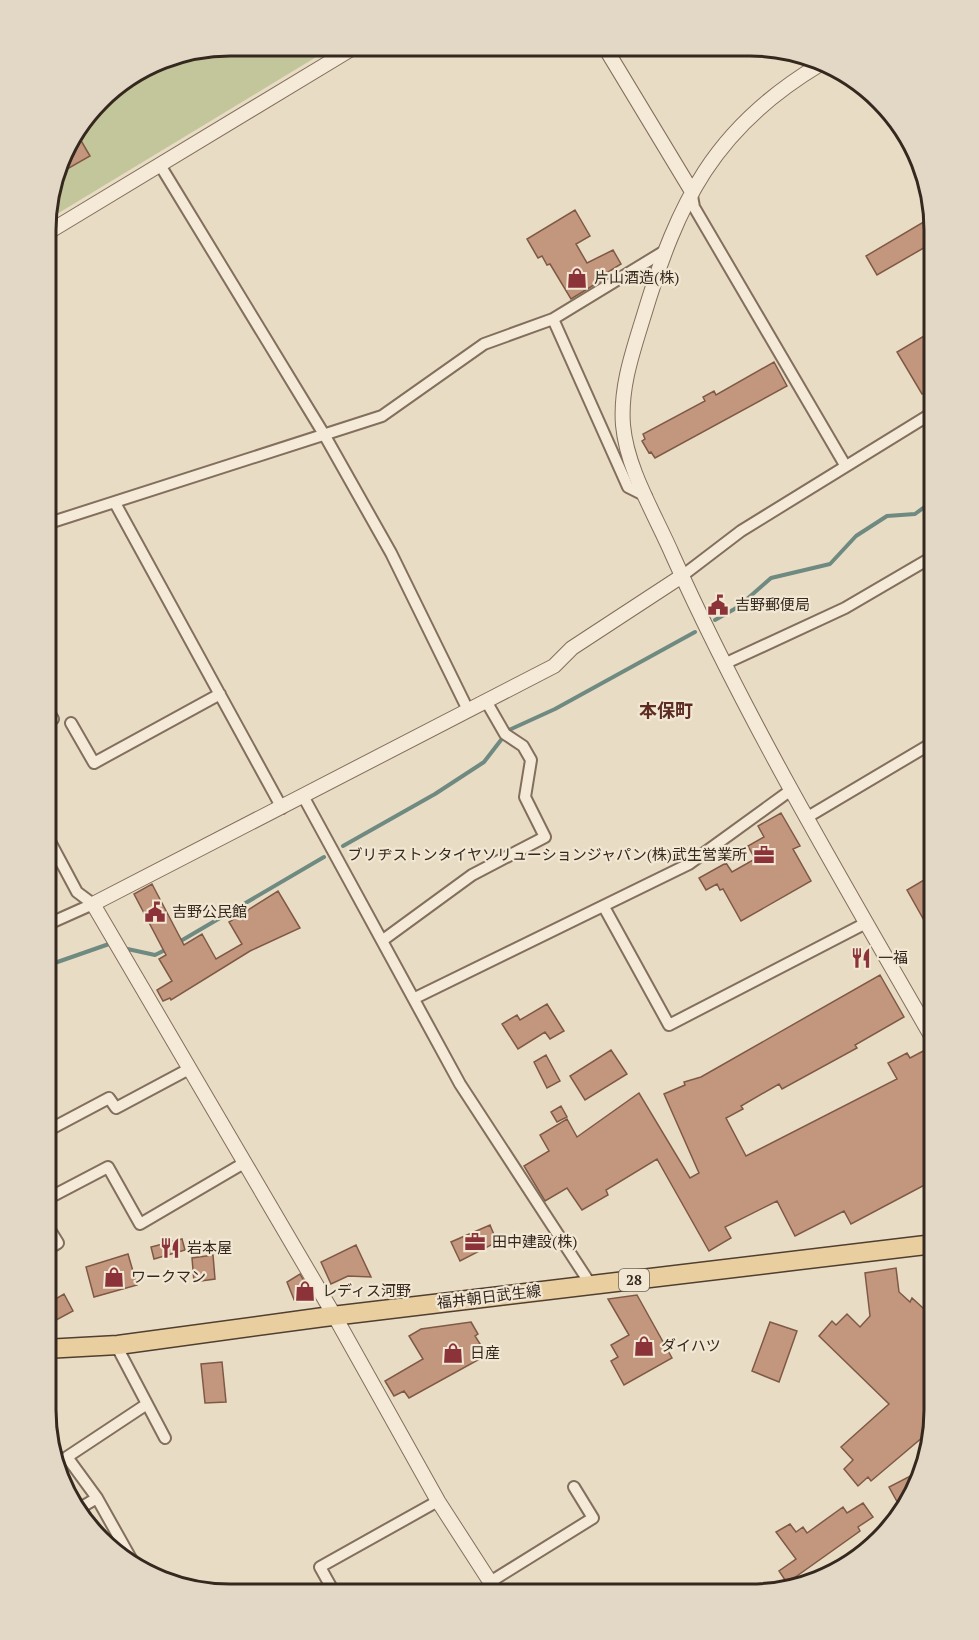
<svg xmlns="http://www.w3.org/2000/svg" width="979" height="1640" viewBox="0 0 979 1640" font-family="'PT Serif','Noto Sans JP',serif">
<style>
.green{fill:#c3c69a}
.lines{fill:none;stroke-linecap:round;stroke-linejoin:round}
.stream{stroke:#6e8a81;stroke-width:4}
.building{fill:#c3977e;stroke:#7f5945;stroke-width:1.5}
.minor-casing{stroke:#826f5d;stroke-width:14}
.tertiary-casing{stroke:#826f5d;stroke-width:16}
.primary-casing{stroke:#503e30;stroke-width:21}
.minor{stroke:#f5ead7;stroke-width:10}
.tertiary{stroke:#f5ead7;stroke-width:14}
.primary{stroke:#e9cea0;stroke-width:18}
.labels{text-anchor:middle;stroke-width:4.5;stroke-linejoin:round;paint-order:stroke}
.shield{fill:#f1e7d3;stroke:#6d6155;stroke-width:1.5}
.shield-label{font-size:14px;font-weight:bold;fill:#34281f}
.poi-label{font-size:15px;fill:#34281f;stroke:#f1e7d3;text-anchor:start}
.street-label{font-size:15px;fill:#34281f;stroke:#f1e7d3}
.quarter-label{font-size:18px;font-weight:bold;fill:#5c2c23;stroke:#f1e7d3}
.rim{fill:none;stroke:#34281f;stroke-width:3}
</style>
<rect width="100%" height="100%" fill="#e9dcc4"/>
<!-- green -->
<path class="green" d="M229,45H336L47,220V205L64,147L107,91L159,59Z"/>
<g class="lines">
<!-- stream -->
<path class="stream" d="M715,620L738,607L771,578L830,564L856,536L887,516L915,514L934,500
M509,730L555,709L695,632
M343,846L435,794L484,762L501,740
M179,942L324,857
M123,948L155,955L167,949
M46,966L109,944L113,945"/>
</g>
<!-- building -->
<path class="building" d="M76,132L90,156L55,176L64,147Z
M575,210L590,236L576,244L587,263L613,250L621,264L605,274L607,277L571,299L550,264L547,265L542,256L538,258L527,239Z
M932,217L934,242L877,275L866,256Z
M934,330V388L922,394L897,352Z
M774,362L787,386L655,458L651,452L649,453L642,441L645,439L643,434L705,401L703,397L714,391L716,395Z
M781,813L800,846L793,849L811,881L741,921L723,889L720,890L717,884L706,890L699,878L726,863L732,872L755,859L748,846L764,837L758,826Z
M934,874V938L907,890Z
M152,884L184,945L202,934L216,959L242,944L229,922L278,891L300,928L250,951L171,1000L170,998L163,1001L157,990L172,981L159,959L166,955L134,894Z
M880,975L904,1017L855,1045L857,1048L782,1089L779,1084L741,1106L743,1109L726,1118L746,1156L897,1079L888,1063L907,1053L910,1058L927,1049L934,1062V1180L851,1224L844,1211L795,1236L777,1201L725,1227L731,1238L709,1251L657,1159L606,1190L608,1195L582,1210L567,1188L545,1201L524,1166L549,1151L540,1135L567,1119L577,1137L639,1093L690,1178L699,1173L664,1094L685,1085L684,1082L701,1077Z
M547,1004L564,1031L550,1039L545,1032L518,1049L502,1024L517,1015L520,1020Z
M611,1050L627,1074L585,1100L570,1076Z
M546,1055L560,1081L547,1088L534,1062Z
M561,1106L567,1117L557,1122L551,1112Z
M490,1225L497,1242L460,1261L451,1242Z
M182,1239L185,1250L154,1259L151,1247Z
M356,1245L371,1277L348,1276L331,1284L321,1262Z
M128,1254L137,1285L94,1297L86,1267Z
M213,1255L215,1279L194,1282L192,1258Z
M896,1268L899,1292L910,1302L912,1298L934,1318V1423L930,1443L923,1437L871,1481L868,1477L858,1486L844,1469L853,1460L841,1447L889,1404L819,1336L832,1321L836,1325L847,1314L860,1327L870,1316L865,1273Z
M300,1274L314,1299L295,1302L287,1282Z
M64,1294L73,1311L45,1326V1305Z
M637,1295L672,1358L624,1385L611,1361L618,1357L611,1345L629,1335L608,1299Z
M471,1322L478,1334L475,1336L487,1355L409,1398L404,1391L394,1396L385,1381L423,1359L409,1336L421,1329Z
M770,1322L797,1331L779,1382L752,1371Z
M222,1362L226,1402L205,1403L201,1364Z
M924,1469L907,1502L900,1507L889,1487Z
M863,1503L873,1517L858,1527L860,1531L787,1583L779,1571L796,1559L776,1532L790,1524L796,1532L803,1527L807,1533L843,1507L847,1513Z"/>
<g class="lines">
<!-- minor casing -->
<g class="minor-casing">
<path id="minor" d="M160,165L325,436L391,553L468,710
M691,190L694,207L845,465
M553,319L628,487L646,496
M115,503L282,808
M46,524L382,416L484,344L553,319L663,252
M682,576L741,531L934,412
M724,664L845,608L934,556
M71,723L94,763L220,694
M46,724L53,719L46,707
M303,796L460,1084L591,1285
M806,818L934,742
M46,834L77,892L93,904
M604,907L669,1025L866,923
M46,925L93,904
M383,940L472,875L545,837L525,797L531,760L523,746L505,734L486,701
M415,998L689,864L791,790
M45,1132L109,1098L116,1108L189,1069
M45,1200L108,1167L140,1224L244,1163
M45,1251L58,1243L45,1222
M116,1345L165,1438
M80,1508L97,1498
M134,1564L97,1498L67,1457L147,1404
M490,1582L593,1518L574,1487
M335,1594L320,1567L438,1501"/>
</g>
<!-- tertiary casing -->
<g class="tertiary-casing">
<path id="tertiary" d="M604,46L691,190
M819,65C714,128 678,202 644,315C633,351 620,387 623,425C627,470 655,514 673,556C748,723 843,882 934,1041
M47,233L358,45
M498,1594L438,1501L334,1315L93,904L554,666L572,648L682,576"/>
</g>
<!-- primary casing -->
<g class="primary-casing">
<path id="primary" d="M45,1349L118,1345L324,1317L934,1244"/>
</g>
<!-- minor -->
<use href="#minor" class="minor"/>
<!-- tertiary -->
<use href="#tertiary" class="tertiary"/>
<!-- primary -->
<use href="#primary" class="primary"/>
</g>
<!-- icons -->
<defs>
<g id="shop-bare" transform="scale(1.62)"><path d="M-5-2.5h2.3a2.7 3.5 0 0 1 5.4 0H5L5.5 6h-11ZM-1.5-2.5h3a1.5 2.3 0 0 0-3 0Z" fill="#8b3338" stroke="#f1e7d3" stroke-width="2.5" paint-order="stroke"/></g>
<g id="civic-bare" transform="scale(1.62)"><path d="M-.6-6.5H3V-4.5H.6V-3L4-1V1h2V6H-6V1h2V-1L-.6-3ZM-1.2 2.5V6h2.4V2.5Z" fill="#8b3338" stroke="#f1e7d3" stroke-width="2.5" paint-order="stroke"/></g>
<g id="office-bare" transform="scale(1.62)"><path d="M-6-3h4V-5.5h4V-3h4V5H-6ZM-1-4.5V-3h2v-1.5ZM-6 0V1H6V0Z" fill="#8b3338" stroke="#f1e7d3" stroke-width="2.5" paint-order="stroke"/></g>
<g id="restaurant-bare" transform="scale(1.62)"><path d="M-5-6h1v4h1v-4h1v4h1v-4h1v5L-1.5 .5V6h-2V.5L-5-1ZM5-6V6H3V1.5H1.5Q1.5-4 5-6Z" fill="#8b3338" stroke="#f1e7d3" stroke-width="2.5" paint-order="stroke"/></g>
</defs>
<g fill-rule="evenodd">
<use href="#shop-bare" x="577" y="278"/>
<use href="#civic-bare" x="718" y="605"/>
<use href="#office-bare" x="764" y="855"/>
<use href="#civic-bare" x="155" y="912"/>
<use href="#restaurant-bare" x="861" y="958"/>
<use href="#office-bare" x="475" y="1242"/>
<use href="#restaurant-bare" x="170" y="1248"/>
<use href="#shop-bare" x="114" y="1277"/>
<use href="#shop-bare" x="305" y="1291"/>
<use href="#shop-bare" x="644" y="1346"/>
<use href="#shop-bare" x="453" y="1353"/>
</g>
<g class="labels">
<!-- shield labels -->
<rect class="shield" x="619" y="1269" width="30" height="22" rx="4.5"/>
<g class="shield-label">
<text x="634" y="1285">28</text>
</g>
<!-- poi labels -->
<g class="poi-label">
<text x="594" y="283">片山酒造(株)</text>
<text x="735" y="610">吉野郵便局</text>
<text x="747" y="860" text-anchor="end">ブリヂストンタイヤソリューションジャパン(株)武生営業所</text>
<text x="172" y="917">吉野公民館</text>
<text x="878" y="963">一福</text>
<text x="492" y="1247">田中建設(株)</text>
<text x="187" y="1253">岩本屋</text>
<text x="131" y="1282">ワークマン</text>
<text x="322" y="1296">レディス河野</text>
<text x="661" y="1351">ダイハツ</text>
<text x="470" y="1358">日産</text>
</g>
<!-- street labels -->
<g class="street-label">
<text transform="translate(489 1297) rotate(-7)" y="5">福井朝日武生線</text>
</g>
<!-- quarter labels -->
<g class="quarter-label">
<text x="666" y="717">本保町</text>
</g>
</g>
<!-- crop -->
<path d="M0 0H979V1640H0ZM230 56H750A174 174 0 0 1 924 230V1410A174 174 0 0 1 750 1584H230A174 174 0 0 1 56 1410V230A174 174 0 0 1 230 56Z" fill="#e2d8c5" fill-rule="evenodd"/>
<path class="rim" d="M230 56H750A174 174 0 0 1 924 230V1410A174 174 0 0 1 750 1584H230A174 174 0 0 1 56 1410V230A174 174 0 0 1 230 56Z"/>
</svg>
